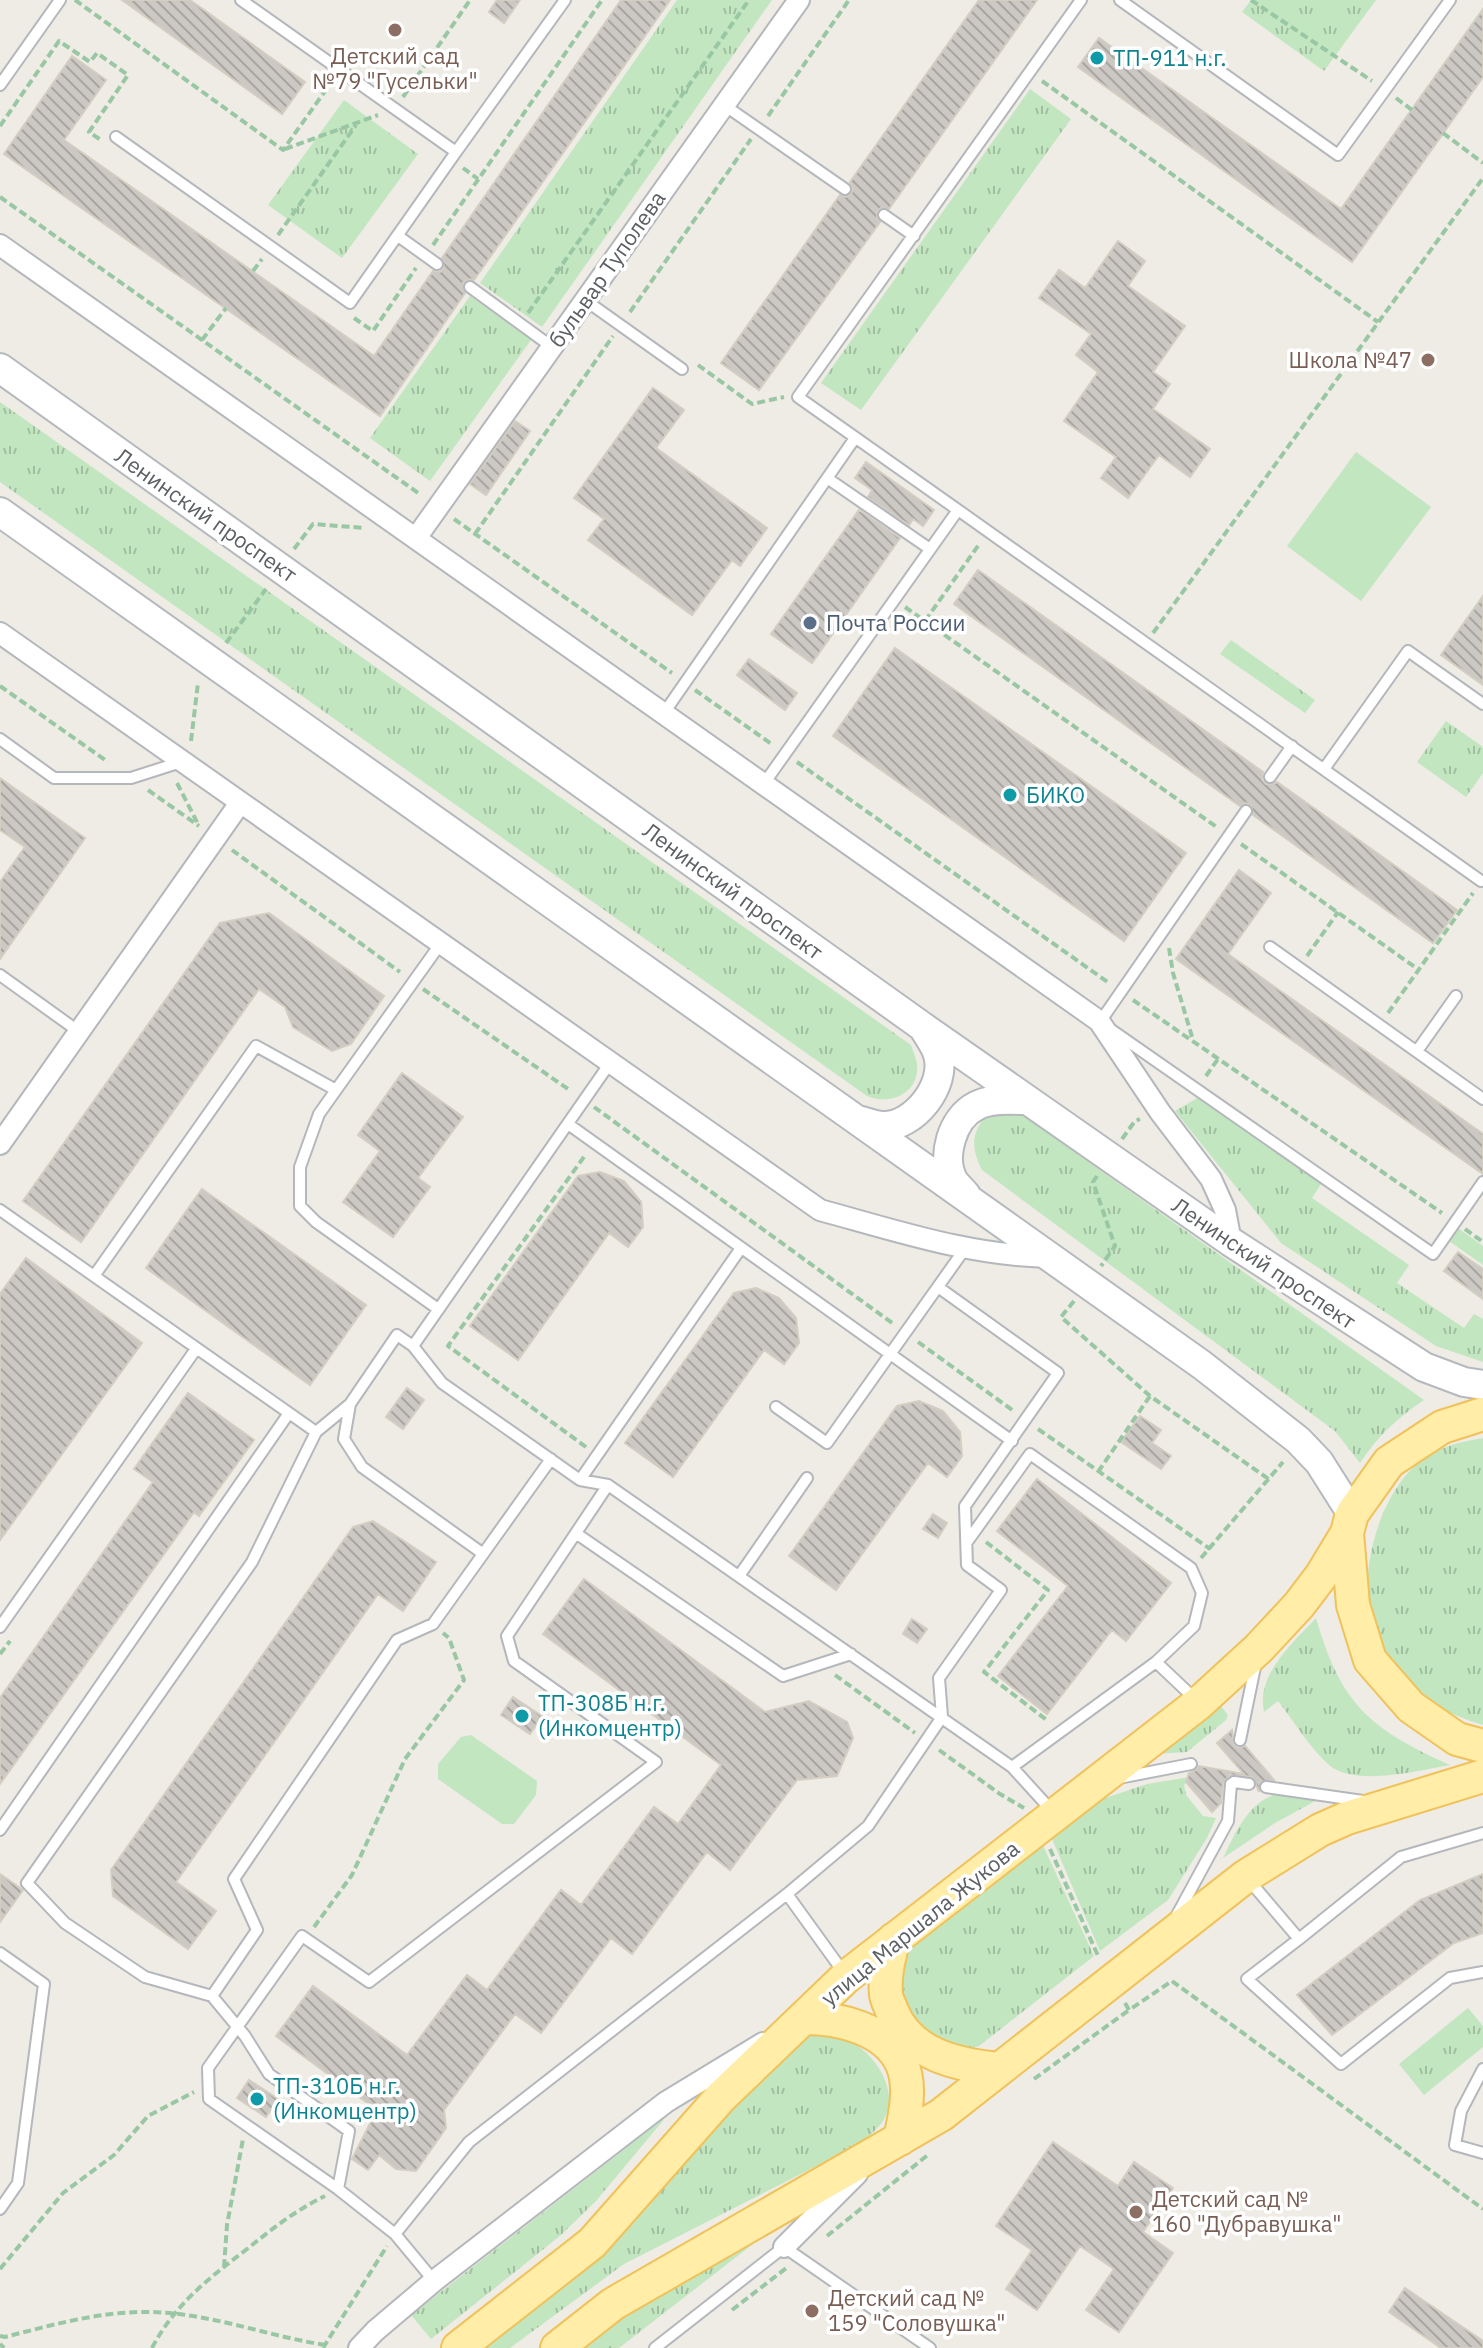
<svg xmlns="http://www.w3.org/2000/svg" width="1483" height="2348" viewBox="0 0 1483 2348" font-family="'IBM Plex Sans',sans-serif">
<style>
.grass{fill:url(#grass-tufts)}
.pitch{fill:#c2e6c0}
.building{fill:url(#building-back-hatch);stroke:#d3cdc2;stroke-width:2}
.lines{fill:none;stroke-linecap:round;stroke-linejoin:round}
.lane-casing{stroke:#b4b7bb;stroke-width:14}
.street-casing{stroke:#b4b7bb;stroke-width:24}
.secondary-casing{stroke:#b5b9be;stroke-width:32}
.primary-casing{stroke:#f1c15a;stroke-width:36}
.path{stroke:#99c7a4;stroke-width:4;stroke-dasharray:8 4;stroke-linecap:butt}
.lane{stroke:#fff;stroke-width:10}
.street{stroke:#fff;stroke-width:20}
.secondary{stroke:#fff;stroke-width:28}
.primary{stroke:#ffeda8;stroke-width:32}
.education-dot{fill:#8d6e63;stroke:#fff;stroke-width:3}
.culture-dot{fill:#0f9aa8;stroke:#fff;stroke-width:3}
.service-dot{fill:#5c6f8a;stroke:#fff;stroke-width:3}
.labels{text-anchor:middle;stroke-width:7;stroke-linejoin:round;paint-order:stroke}
.education-label{font-size:22px;fill:#785e54;stroke:#fff;text-anchor:start}
.culture-label{font-size:22px;fill:#0d838f;stroke:#fff;text-anchor:start}
.street-label{font-size:22px;fill:#5c6064;stroke:#fff}
.service-label{font-size:22px;fill:#4e5e75;stroke:#fff;text-anchor:start}
</style>
<defs>
<pattern id="grass-tufts" width="24" height="20" patternUnits="userSpaceOnUse" patternTransform="scale(2)"><rect width="24" height="20" fill="#c2e6c0"/><path d="M3 7l-1-3M5 7V3M7 7l1-3M15 17l-1-3M17 17v-4M19 17l1-3" fill="none" stroke="#a1bea0"/></pattern>
<pattern id="building-back-hatch" width="6" height="6" patternUnits="userSpaceOnUse" patternTransform="scale(2)"><rect width="6" height="6" fill="#ccc8c3"/><path d="M-1 5l2 2M0 0l6 6M5-1l2 2" fill="none" stroke="#a9a6a2"/></pattern>
</defs>
<rect width="100%" height="100%" fill="#eeece4"/>
<!-- grass -->
<path class="grass" d="M677,0H772L542,327L480,283Z
M1251,0H1376L1324,71L1242,12Z
M1030,89L1071,119L861,410L821,383Z
M344,100L418,154L342,258L268,205Z
M470,296L531,340L430,481L370,438Z
M0,402L911,1045C913,1051 916,1058 917,1064C920,1093 890,1106 867,1096L0,482Z
M1231,640L1315,700L1305,713L1220,654Z
M1446,721L1483,747V773L1466,797L1417,762Z
M1199,1097L1321,1184L1312,1198L1409,1265L1397,1283L1464,1328L1474,1314L1483,1319V1362L1436,1346L1281,1243L1175,1111Z
M992,1109L1018,1112L1424,1400C1397,1418 1378,1436 1360,1463L1335,1431L982,1170C969,1143 972,1131 992,1109Z
M1451,1223L1483,1246V1265L1442,1236Z
M1483,1438V1725C1450,1715 1418,1699 1395,1672C1390,1666 1388,1658 1384,1650C1380,1640 1372,1628 1370,1617C1359,1568 1381,1491 1421,1461C1440,1446 1460,1442 1483,1438Z
M1316,1618C1341,1705 1370,1729 1450,1765C1420,1770 1353,1788 1328,1764C1309,1747 1294,1721 1278,1701L1264,1712C1256,1674 1293,1643 1316,1618Z
M1217,1701L1228,1715L1226,1720L1187,1752L1152,1754Z
M1190,1777L1184,1785L1186,1795L1203,1816L1216,1818L1207,1838L1168,1900L1100,1951L1049,1832L1088,1804L1147,1784Z
M1280,1793L1317,1800L1275,1823L1223,1858C1236,1832 1249,1800 1280,1793Z
M1040,1839L1094,1956L979,2046L965,2051L903,2023L895,1963L902,1950Z
M1468,2008L1483,2026V2047L1424,2095L1399,2064Z
M800,2033C812,2034 826,2032 838,2036C871,2045 906,2093 880,2125C872,2135 860,2142 850,2149L624,2264L510,2348H478Z
M666,2117L596,2201L561,2235L431,2339L411,2315Z
M753,2244L619,2348H576L632,2305Z"/>
<!-- pitch -->
<path class="pitch" d="M1356,452L1431,507L1361,601L1287,546Z
M471,1735L537,1781L536,1795L514,1824H502L438,1779V1764L461,1737Z"/>
<!-- building -->
<path class="building" d="M122,0H190L305,82L282,114Z
M497,0H520L504,23L489,12Z
M621,0H670L474,280L468,279L463,283L465,293L380,416L4,154L72,56L106,80L64,140L374,356L433,271L440,272L444,268L442,258Z
M979,0H1037L889,209L881,208L877,211V218L880,222L759,390L721,363L840,195L845,197L851,194L853,189L850,182Z
M1483,9V77L1352,262L1078,67L1099,38L1341,209Z
M1118,241L1145,261L1128,286L1185,326L1153,372L1170,384L1153,409L1210,449L1190,477L1159,455L1128,498L1101,478L1116,457L1064,421L1098,372L1076,355L1091,334L1039,298L1059,270L1085,288Z
M653,388L684,410L656,448L767,528L740,566L732,560L692,615L588,540L604,519L574,498Z
M515,421L530,431L486,495L470,484Z
M866,462L934,510L923,526L913,519L909,525L868,497L872,490L855,478Z
M859,510L900,538L812,663L771,634Z
M978,570L1263,772L1262,780L1266,784H1273L1277,782L1457,910L1433,943L1253,815L1251,805L1246,803L1240,806L954,604Z
M1483,596V685L1441,655Z
M895,648L1186,853L1124,941L833,736Z
M749,659L797,693L785,710L737,675Z
M0,778L85,838L0,959V882L25,847L0,830Z
M1239,870L1271,893L1228,954L1483,1134V1174L1176,959Z
M269,913L384,996L351,1044L332,1051L293,1027L285,1007L259,989L81,1242L23,1201L220,923Z
M402,1073L463,1117L418,1178L430,1187L393,1237L343,1202L380,1151L358,1135Z
M600,1172L624,1181L641,1202L643,1227L628,1247L609,1233L518,1360L470,1326L578,1176Z
M202,1189L366,1305L310,1385L146,1268Z
M1458,1252L1483,1269V1299L1444,1271Z
M26,1258L142,1343L0,1540V1294Z
M756,1288L779,1298L796,1318L799,1343L784,1364L764,1350L673,1477L625,1443L734,1293Z
M407,1388L424,1400L403,1429L386,1417Z
M188,1393L254,1440L199,1516L194,1512L0,1784V1698L153,1482L134,1469Z
M919,1401L943,1411L960,1432L962,1456L947,1477L928,1463L836,1590L789,1556L897,1406Z
M1140,1416L1161,1430L1152,1443L1171,1456L1161,1469L1121,1442Z
M1037,1479L1171,1583L1126,1641L1112,1630L1047,1714L998,1676L1068,1586L997,1531Z
M933,1514L947,1523L938,1538L923,1529Z
M373,1521L436,1562L403,1611L378,1594L176,1882L216,1911L188,1949L113,1896L111,1870L353,1527Z
M584,1579L765,1712L809,1701L847,1722L853,1738L837,1776L797,1780L730,1870L707,1852L632,1954L611,1938L541,2033L515,2014L444,2110L446,2128L416,2171L396,2169L379,2155L368,2170L352,2159L377,2110L276,2036L313,1986L407,2055L467,1975L487,1990L561,1890L581,1905L654,1807L678,1824L721,1765L543,1634Z
M912,1619L927,1629L917,1643L903,1634Z
M513,1697L542,1716L530,1734L501,1715Z
M1232,1730L1234,1745L1239,1748L1245,1746L1274,1780L1260,1782L1259,1792L1253,1777L1230,1775L1223,1783L1221,1803L1212,1812L1186,1782L1189,1773L1196,1770L1199,1766L1244,1774L1217,1743Z
M0,1874L23,1890L0,1922Z
M1483,1874V1933L1454,1943L1332,2035L1297,1995L1420,1900Z
M249,2080L278,2099L266,2117L237,2098Z
M1053,2142L1118,2186L1134,2162L1173,2188L1143,2232L1173,2253L1119,2332L1086,2310L1114,2269L1080,2246L1037,2310L1006,2289L1032,2250L996,2226Z
M1405,2288L1483,2341V2348H1441L1389,2312Z"/>
<g class="lines">
<!-- lane casing -->
<g class="lane-casing">
<path id="lane" d="M1120,0L1338,155L1450,0
M0,85L60,0
M724,105L845,189
M116,137L350,303L456,152L241,0
M456,152L565,0
M884,215L914,236
M398,236L437,264
M470,287L552,347
M585,300L682,369
M827,478L930,549
M958,510L1481,881
M664,713L855,438
M0,739L54,778H131L181,762
M1324,769L1408,651L1483,704
M1270,777L1292,746
M763,785L958,510L798,397L1081,0
M1270,947L1483,1099
M0,975L78,1031
M1100,1022L1246,811
M1113,1031L1433,1254L1483,1182
M1417,1051L1456,996
M336,1090L319,1114L300,1167V1206L316,1222L438,1309
M568,1124L1012,1441
M0,1210L316,1432
M94,1276L256,1046L336,1090L441,943
M413,1346L610,1063
M350,1404L344,1439L362,1467L482,1553
M776,1407L827,1443L964,1250
M580,1480L741,1248
M577,1534L783,1676L851,1654
M967,1542L1030,1454L1191,1568L1202,1593L1194,1626L1156,1662L1012,1767
M739,1576L807,1478
M0,1627L196,1349
M1156,1662L1195,1699
M1240,1740L1256,1662
M1119,1778L1191,1764
M1234,1782L1249,1784
M1266,1787L1363,1801
M0,1830L289,1413
M1247,1878L1299,1939L1401,1857L1483,1833
M787,1894L844,1973
M1177,1915L1228,1821L1231,1784
M1299,1939L1247,1979L1341,2064L1450,1978L1483,1972
M0,1953L44,1984L18,2183L0,2209
M212,1996L145,1977L65,1923L27,1883L252,1562L316,1432L350,1404L397,1335L413,1346L442,1383L580,1480L608,1485L1012,1767L1052,1811
M1483,2069L1461,2111L1455,2145L1483,2153
M338,2189L349,2131L269,2074L245,2036L212,1996L257,1930L234,1879L397,1640L433,1624L551,1459
M395,2234L469,2142L787,1894L868,1826L942,1717L939,1678L1001,1590L967,1565L965,1506L1058,1373L938,1287
M434,2281L395,2234L338,2189L209,2099L208,2068L302,1936L369,1982L656,1762L514,1661L507,1636L608,1485
M655,2348L784,2247L930,2348"/>
</g>
<!-- street casing -->
<g class="street-casing">
<path id="street" d="M0,245L1099,1021L1160,1112L1211,1179L1225,1210L1231,1242
M416,538L799,0
M0,633L820,1210C897,1231 971,1256 1051,1257
M0,1144L240,803
M784,2247L857,2174
M359,2348L375,2331L434,2281L666,2102L763,2043"/>
</g>
<!-- secondary casing -->
<g class="secondary-casing">
<path id="secondary" d="M0,368L923,1027L1231,1242L1424,1367L1464,1382L1483,1385
M0,512L1202,1365L1298,1440L1319,1462L1352,1514
M858,1120C866,1122 875,1126 883,1126C914,1127 947,1085 938,1055C936,1046 928,1036 923,1027
M966,1195C962,1190 956,1185 953,1180C941,1157 952,1118 976,1106C990,1098 1011,1100 1027,1100"/>
</g>
<!-- primary casing -->
<g class="primary-casing">
<path id="primary" d="M1483,1414L1442,1427L1389,1462L1352,1514L1347,1533L1353,1605L1370,1660L1411,1707L1457,1739L1483,1746
M894,1939C889,1956 884,1975 886,1994C886,1999 890,2005 892,2011C910,2055 957,2065 999,2069
M804,2018C838,2018 886,2028 902,2064C912,2087 905,2116 900,2139
M458,2348L592,2243L721,2097L846,1977L1199,1703L1259,1648L1299,1605L1321,1576L1347,1533
M557,2348L613,2304L941,2115L1246,1876L1320,1830L1347,1818L1483,1776"/>
</g>
<!-- path -->
<path class="path" d="M75,0L283,150L333,80
M1251,0L1372,81
M1042,81L1378,322
M403,97L470,0
M1396,98L1412,110
M768,116L849,0
M0,126L59,41L90,62L97,53L128,75L89,132L101,140
M1443,133L1483,163
M285,149L378,115
M463,168L478,179
M0,197L421,495
M278,235L356,125
M433,245L602,0
M253,271L262,259
M630,312L751,139
M528,313L749,0
M354,318L373,331L416,268
M202,340L226,308
M698,365L752,404L784,397
M454,519L672,673
M475,534L613,336
M294,549L313,524L365,528
M905,607L1218,828
M925,621L980,543
M1153,633L1483,178
M226,643L266,589
M0,686L108,762
M695,690L773,745
M191,741L198,683
M797,762L1109,983
M177,783L198,824
M148,790L199,826
M1241,844L1419,970
M232,850L400,972
M1169,948L1173,973L1193,1040
M1307,956L1338,912
M423,989L571,1091
M1133,1000L1442,1213
M1388,1013L1473,893
M1206,1076L1218,1059
M594,1107L895,1325
M1122,1139L1135,1121L1140,1119
M1097,1176L1093,1182L1115,1246L1101,1266
M1465,1229L1483,1242
M1074,1301L1061,1317L1150,1396L1270,1480
M918,1342L1015,1412
M1038,1429L1210,1549
M586,1447L448,1346L586,1154
M1098,1472L1150,1396
M986,1542L1048,1590L984,1672L1048,1721
M1201,1558L1283,1462
M0,1654L10,1641
M835,1675L915,1733
M939,1750L1000,1794L1024,1808
M1050,1849L1099,1958
M314,1927L352,1875L405,1759L464,1680L449,1638L443,1633
M1125,2003L1129,2010L1172,1981L1483,2209
M1034,2079L1129,2010
M827,2236L929,2154
M224,2267L227,2225L243,2139
M0,2269L63,2193L114,2155L148,2116L194,2092
M732,2310L789,2266
M0,2336L5,2337C52,2325 101,2311 150,2312C210,2313 267,2336 325,2345
M0,2344L4,2348
M152,2348C175,2304 208,2279 247,2249C272,2229 296,2210 325,2196
M323,2348L387,2246"/>
<!-- lane -->
<use href="#lane" class="lane"/>
<!-- street -->
<use href="#street" class="street"/>
<!-- secondary -->
<use href="#secondary" class="secondary"/>
<!-- primary -->
<use href="#primary" class="primary"/>
</g>
<!-- markers -->
<g class="education-dot">
<circle cx="395" cy="30" r="8"/>
<circle cx="1428" cy="360" r="8"/>
<circle cx="1136" cy="2212" r="8"/>
<circle cx="812" cy="2311" r="8"/>
</g>
<g class="culture-dot">
<circle cx="1097" cy="58" r="8"/>
<circle cx="1010" cy="795" r="8"/>
<circle cx="522" cy="1716" r="8"/>
<circle cx="257" cy="2099" r="8"/>
</g>
<circle class="service-dot" cx="810" cy="623" r="8"/>
<g class="labels">
<!-- education labels -->
<g class="education-label">
<text x="395" y="64" text-anchor="middle">Детский сад<tspan x="395" dy="25">№79 "Гусельки"</tspan></text>
<text x="1412" y="368" text-anchor="end">Школа №47</text>
<text x="1152" y="2207">Детский сад №<tspan x="1152" dy="25">160 "Дубравушка"</tspan></text>
<text x="828" y="2306">Детский сад №<tspan x="828" dy="25">159 "Соловушка"</tspan></text>
</g>
<!-- culture labels -->
<g class="culture-label">
<text x="1113" y="66">ТП-911 н.г.</text>
<text x="1026" y="803">БИКО</text>
<text x="538" y="1711">ТП-308Б н.г.<tspan x="538" dy="25">(Инкомцентр)</tspan></text>
<text x="273" y="2094">ТП-310Б н.г.<tspan x="273" dy="25">(Инкомцентр)</tspan></text>
</g>
<!-- street labels -->
<g class="street-label">
<text transform="translate(607 269) rotate(-55)" y="8">бульвар Туполева</text>
<text transform="translate(206 515) rotate(35)" y="8">Ленинский проспект</text>
<text transform="translate(733 891) rotate(36)" y="8">Ленинский проспект</text>
<text transform="translate(1264 1263) rotate(34)" y="8">Ленинский проспект</text>
<text transform="translate(920 1923) rotate(-39)" y="8">улица Маршала Жукова</text>
</g>
<!-- service labels -->
<g class="service-label">
<text x="826" y="631">Почта России</text>
</g>
</g>
</svg>
